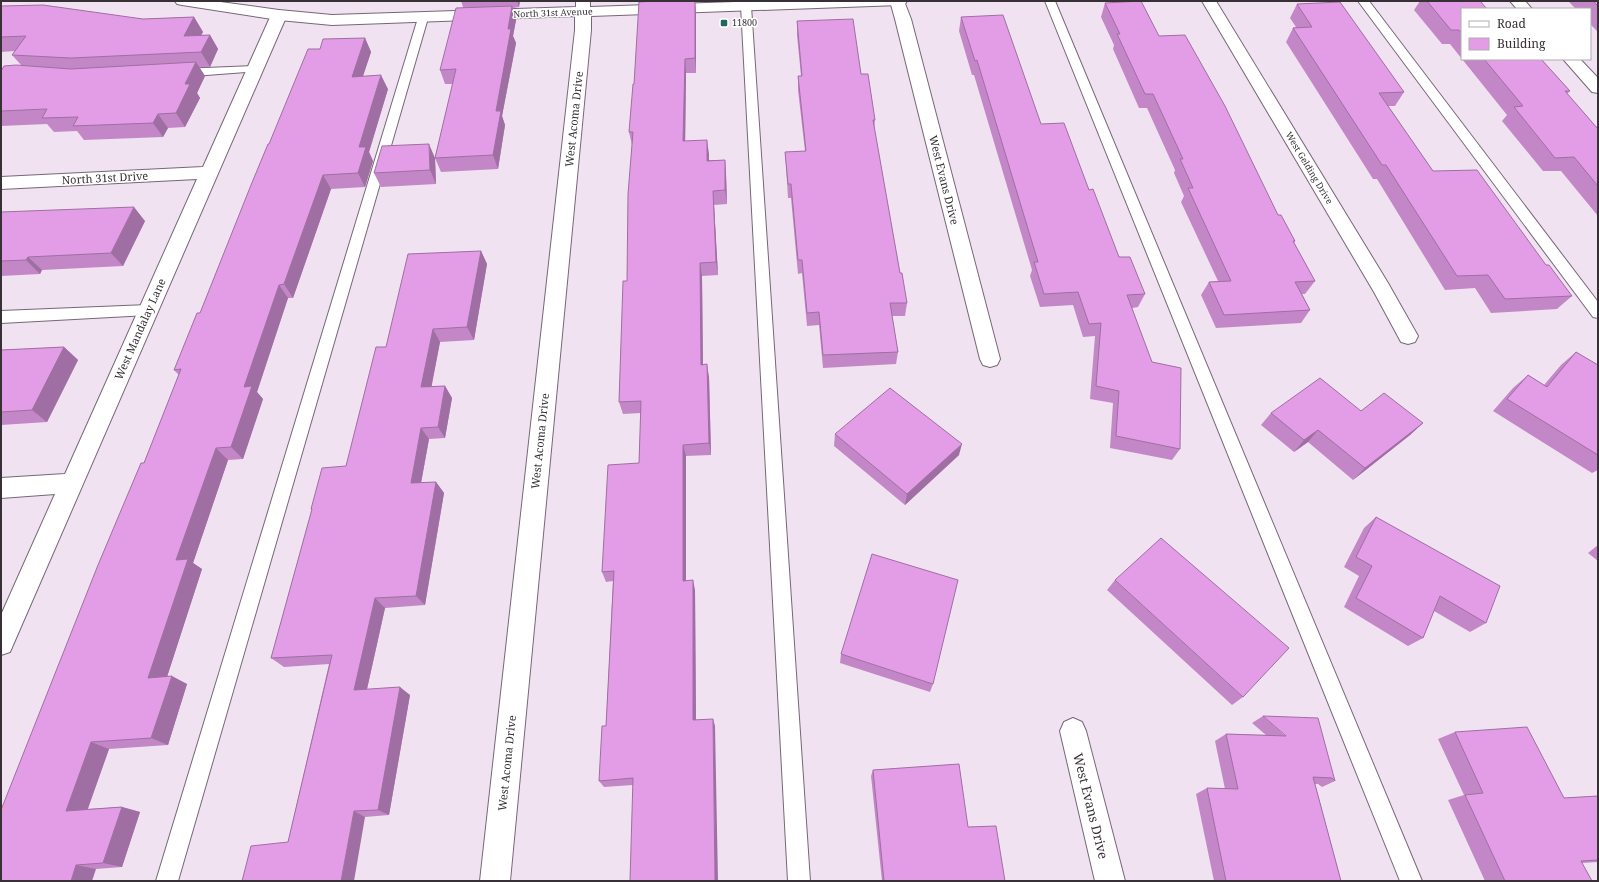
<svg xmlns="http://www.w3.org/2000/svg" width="1599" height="882" viewBox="0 0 1599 882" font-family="'Noto Serif',serif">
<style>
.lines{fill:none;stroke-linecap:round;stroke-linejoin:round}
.service-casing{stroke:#756876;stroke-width:2}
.minor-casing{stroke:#756876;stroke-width:2}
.tertiary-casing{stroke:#756876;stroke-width:2}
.service{fill:#fff;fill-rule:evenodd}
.minor{fill:#fff;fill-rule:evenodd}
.tertiary{fill:#fff;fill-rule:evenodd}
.wall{fill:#c387c7}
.shaded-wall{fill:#9f6ea2}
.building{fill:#e39de7;stroke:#9f6ea2}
.poi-dot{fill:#1f685e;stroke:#fff;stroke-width:1.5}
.labels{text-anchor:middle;stroke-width:3;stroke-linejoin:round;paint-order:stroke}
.far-street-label{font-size:9px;fill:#373137;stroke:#fff}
.far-poi-label{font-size:9px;fill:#373137;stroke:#fff;text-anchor:start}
.street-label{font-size:11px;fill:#373137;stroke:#fff}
.near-street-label{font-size:13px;fill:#373137;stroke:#fff}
</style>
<rect width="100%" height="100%" fill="#f1e2f2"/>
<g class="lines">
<!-- service casing -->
<g class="service-casing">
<path id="service" d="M1045,1H1055L1422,881H1400Z
M1358,1H1369L1598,302V318L1593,317Z
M746,3L751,6L810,881H788L741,6Z
M423,15L428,18L178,881H156L418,18Z
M255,66L259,67L261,69L259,71L180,77L176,75L174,73L176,71L180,69Z
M148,305L153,306L155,310L153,314L148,315L1,323V311Z"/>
</g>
<!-- minor casing -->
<g class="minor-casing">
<path id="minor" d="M890,1H904L911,19L1000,359L997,365L990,367L983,365L980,359L895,19Z
M1202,1H1216L1388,283L1418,336L1415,342L1408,344L1401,342L1374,292Z
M1510,1H1525L1532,9H1517Z
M279,10L284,12L287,15L10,652L1,655V615L55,494L1,498V478L65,474L197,179L1,189V177L203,167L271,15L274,12Z
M1563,59H1580L1598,78V93L1592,92Z
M1073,718L1082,722L1086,731L1125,881H1095L1060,731L1064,722Z"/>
</g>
<!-- tertiary casing -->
<g class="tertiary-casing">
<path id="tertiary" d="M175,1H213L279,10L332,15L576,7V1H590V7L767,1H907L905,4L900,5L591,16V30L510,881H480L575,30V16L332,25L279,20L182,5L177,4Z"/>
</g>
<!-- service -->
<use href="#service" class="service"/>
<!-- minor -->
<use href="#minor" class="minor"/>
<!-- tertiary -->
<use href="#tertiary" class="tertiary"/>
</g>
<!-- wall -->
<path class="wall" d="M461,1H520L519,7L513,8L516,20L513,36L516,43L502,116L505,125L498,169L441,172L435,158L453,84H445L440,70L463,7Z
M641,1H696V2H695L696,14V73H686L685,141L709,154V160H725L726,174L727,204L714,205L718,275L702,276L703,364L709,377L711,455L686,456V580L695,590L696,720L715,726L633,785L604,787L599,781L606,726L613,581L606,582L602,572L639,463L641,413L623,414L619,402L627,281L632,145L629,132L634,84Z
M1420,1H1480L1462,9V59L1450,44H1442L1414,10Z
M1569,1H1598V32L1590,24V9H1576L1569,2Z
M1105,3L1159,36L1295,241L1294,243L1315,281L1305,294H1302L1310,310L1301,323L1216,328L1201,295L1209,282L1218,281L1181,202L1184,196L1174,173L1175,170L1147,108H1139L1113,49L1114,45L1101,17Z
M1297,4L1404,92L1395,106H1388L1433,171L1546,265L1572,296L1557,309L1491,313L1475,288L1445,290L1377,179H1373L1286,42L1293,28L1296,27L1290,18Z
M1,6L143,19L194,17L203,32L201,35H210L218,49L210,67H199L205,76L197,93L200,98L185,127L168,128L163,137L84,140L77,131L54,132L47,124L1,126V71L22,66L12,55L15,51L1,52Z
M961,17L1089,190L1119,257L1145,294L1138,307L1132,308L1180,449L1172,460L1110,448L1113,403L1090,399L1095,336L1083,337L1073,305L1040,307L1030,276L1032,270L974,75H972L959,31Z
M797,21L861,74L875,120L874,131L900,273L907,303L905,316H892L898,352L896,364L823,368L819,325L807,326L802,273L798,274L791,198H788L786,166L785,152L805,151L798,90V76H801L797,35Z
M365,38L371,52L363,76L388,89L369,152L373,161L365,187L331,189L293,298H288L257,392L263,399L243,459L228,460L193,563L202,569L167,677L187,684L168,745L109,749L88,809L122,807L140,812L122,867L96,869L1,881L144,463L179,375L174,370L200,313L269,144L320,49Z
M1462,59H1541L1570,91L1567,94L1598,129V216L1561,171H1543L1502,121L1507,115Z
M435,158L436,184L381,187L374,173Z
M1,212L145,221L123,266L42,270L40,274L1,276Z
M481,251L487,264L474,340L440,342L431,387L445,386L452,398L445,438L429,439L421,483L436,482L444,493L425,605L385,608L367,689L410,695L389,815L365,817L288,842L329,664L284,667L271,658L312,510L311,509L346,466L386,347Z
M64,347L78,360L47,422L1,425V350Z
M1576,352L1598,365V470L1592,473L1493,411L1513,388L1528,375L1544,385L1561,365Z
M1361,411L1423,423L1410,435L1353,480L1308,442L1294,452L1261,425L1271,413Z
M835,434L959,455L905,505L834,446Z
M1376,517L1486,623L1470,632L1434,611L1423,638L1408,646L1344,607L1359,576L1344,567L1364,528Z
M1598,545V561L1588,553Z
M1115,580L1243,697L1232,705L1107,590Z
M841,654L933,684L930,692L840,663Z
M1263,716L1335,781L1322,787L1318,784H1315L1341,881H1214L1196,794L1207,788L1225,789L1215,741L1226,734L1266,735L1252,723Z
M1455,732L1564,798L1598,796V862L1582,863L1592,881H1485L1448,800L1464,795L1438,739Z
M873,770L968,827L1005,881H882L871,776Z"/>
<!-- shaded-wall -->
<path class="shaded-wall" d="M517,1H520L519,7Z
M695,1L696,14V73L695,58Z
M512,6L516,20L513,36L516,43L502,116L505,125L498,169L493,155L496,111L508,29Z
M194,17L203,32L193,50L184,36Z
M210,35L218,49L210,67L201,52Z
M365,38L371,52L358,91L352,77Z
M685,59L686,73L685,155L683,141Z
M196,62L205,76L197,93L200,98L185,127L176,113L185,84Z
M381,75L388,89L369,152L373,161L365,187L358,173L359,147Z
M158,114L168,128L163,137L153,123Z
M707,140L709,154V174L707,161Z
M429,144L435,158L436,184L430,170Z
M725,160L726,174L727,204L725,190Z
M323,175L331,189L293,298L284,284Z
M713,191L714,205L718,275L716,262Z
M134,207L145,221L123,266L111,253Z
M481,251L487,264L474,340L467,327Z
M28,257L42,270L40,274L26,260Z
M700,263L702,276L703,377L701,365Z
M279,285L288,298L257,392L263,399L243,459L231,447L244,387Z
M433,329L440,342L429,400L421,387Z
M64,347L78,360L47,422L32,410Z
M707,364L709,377L711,455L709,443Z
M445,386L452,398L445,438L438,427Z
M1423,423L1410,435L1353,480L1365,468Z
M421,428L429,439L419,494L411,483Z
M1318,430L1308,442L1294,452L1304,440Z
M962,444L959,455L905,505L907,494Z
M683,445L686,456V590L683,581Z
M216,448L228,460L193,563L202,569L164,686L148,678L176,560Z
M436,482L444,493L425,605L416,596Z
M693,580L695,590L696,727L693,720Z
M375,598L385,608L365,698L354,690Z
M172,676L187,684L168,745L151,738Z
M400,687L410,695L389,815L378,810Z
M713,719L715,726L718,881H715Z
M91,742L109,749L85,816L66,811Z
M122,807L140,812L122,867L103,863Z
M354,811L365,817L354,881H341Z
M76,865L96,869L92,881H71Z"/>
<!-- building -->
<path class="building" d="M656,1H695V58L685,59L683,141L707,140V161L725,160V190L713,191L716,262L700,263L701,365L707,364L709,443L683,445V581L693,580V720L713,719L715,881H630L633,778L599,781L602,726H606L614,571L602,572L608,465L639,463L641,401L619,402L623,281H627L628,194L633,132H629L633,84H634L639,2Z
M1141,1L1159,36L1185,35L1225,106L1278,215H1281L1295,241H1293L1315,281L1295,282L1310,310L1224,315L1209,282L1231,281L1188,188H1193L1180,159H1183L1153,94H1145L1117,34H1120L1105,3Z
M1427,1H1480L1487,9H1462V33L1459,30H1451Z
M1593,1H1598V6Z
M1340,2L1404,92L1379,93L1433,171L1477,170L1546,265H1549L1572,296L1505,299L1488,275L1457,276L1386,165H1382L1293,28L1312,27L1297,4Z
M43,5L143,19L194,17L184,36L210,35L201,52L71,58L12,55L26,36L1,37V6Z
M512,6L508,29H511L496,111H501L493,155L435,158L456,69L440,70L456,8Z
M1003,15L1041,124L1064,123L1089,190L1093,189L1119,257H1130L1145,294L1127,295L1152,362L1181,368L1180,449L1116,436L1119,391L1096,386L1101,323L1089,324L1078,292L1044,294L1034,262H1038L977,60L975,61L961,17Z
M853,19L861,74H868L875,120H873L900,273H902L907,303H890L898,352L823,355L819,312L807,313L802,260H798L791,184H788L785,152L806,151L798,76H802L797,21Z
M365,38L352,77L381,75L359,147H366L358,173L323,175L284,284L279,285L244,387L252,386L231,447L216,448L176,560L188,559L148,678L172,676L151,738L91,742L66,811L122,807L103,863L76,865L71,881H1V810L98,565L141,463H144L181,369L174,370L197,313H200L251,185L268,144H269L308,49H320L323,39Z
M1484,59H1541L1570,91H1565L1598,129V186L1574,157L1555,158L1514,107L1523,106Z
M196,62L185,84H190L176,113L158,114L153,123L73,126L78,117L42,118L47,109L1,111V71L4,66L16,65L71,69Z
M429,144L430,170L374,173L382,146Z
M134,207L111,253L28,257L26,260L1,261V212Z
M481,251L467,327L433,329L421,387L445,386L438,427L421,428L411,483L436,482L416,596L375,598L354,690L400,687L378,810L354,811L341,881H242L251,846L288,842L332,655L271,658L312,509H311L322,468L346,466L376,347H386L408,254Z
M64,347L32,410L1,412V350Z
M1576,352L1598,365V455L1507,399L1528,375L1547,387Z
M1320,378L1361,411L1384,393L1423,423L1365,468L1318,430L1304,440L1271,413Z
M890,388L962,444L907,494L835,434Z
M1376,517L1500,586L1486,623L1440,596L1423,638L1356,598L1372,566L1356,557Z
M1161,538L1289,648L1243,697L1115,580Z
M872,554L958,580L933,684L841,654Z
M1263,716L1318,718L1335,781L1332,778L1313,777L1341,881H1226L1207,788L1238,789L1226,734L1286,736Z
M1527,727L1564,798L1598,796V860L1581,861L1592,881H1505L1465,795L1483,793L1455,732Z
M959,764L968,827L996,826L1005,881H884L873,770Z"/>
<!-- markers -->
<rect class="poi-dot" x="720" y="19" width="8" height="8" rx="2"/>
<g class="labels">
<!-- far-street labels -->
<g class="far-street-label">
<text transform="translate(553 13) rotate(-2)" y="3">North 31st Avenue</text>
<text transform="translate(1309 168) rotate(59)" y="3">West Gelding Drive</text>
</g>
<!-- far-poi labels -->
<g class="far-poi-label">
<text x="732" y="26">11800</text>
</g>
<!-- street labels -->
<g class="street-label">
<text transform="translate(574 119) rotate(-84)" y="4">West Acoma Drive</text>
<text transform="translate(105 178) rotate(-3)" y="4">North 31st Drive</text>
<text transform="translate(944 180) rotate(76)" y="4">West Evans Drive</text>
<text transform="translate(140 329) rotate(-66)" y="4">West Mandalay Lane</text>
<text transform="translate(540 441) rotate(-84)" y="4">West Acoma Drive</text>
<text transform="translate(507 763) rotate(-84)" y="4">West Acoma Drive</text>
</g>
<!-- near-street labels -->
<g class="near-street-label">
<text transform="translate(1091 806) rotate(76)" y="5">West Evans Drive</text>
</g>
</g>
<!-- border -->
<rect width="1599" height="882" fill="none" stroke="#373137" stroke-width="4"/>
<!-- legend -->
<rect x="1461" y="8" width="130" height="52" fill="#ffffff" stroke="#afadaf"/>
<rect x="1469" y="21" width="20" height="6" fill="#ffffff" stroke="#afadaf"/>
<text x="1497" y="28" font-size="12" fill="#373137">Road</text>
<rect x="1469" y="38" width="20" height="12" fill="#e39de7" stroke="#afadaf"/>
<text x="1497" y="48" font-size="12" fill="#373137">Building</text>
</svg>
